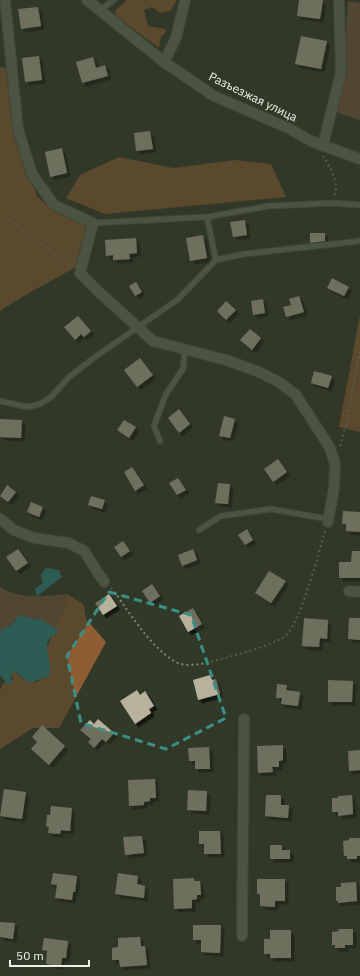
<svg xmlns="http://www.w3.org/2000/svg" width="360" height="976" viewBox="0 0 360 976" font-family="'IBM Plex Sans',sans-serif">
<style>
.green{fill:#79583e}
.forest{fill:#8e5d33}
.water{fill:#26878b}
.building{fill:#b8b29d;filter:url(#shadow)}
.lines{fill:none;stroke-linecap:round;stroke-linejoin:round}
.lane-casing{stroke:#505748;stroke-width:7}
.street-casing{stroke:#505748;stroke-width:12}
.path{stroke:#7e8576;stroke-width:2;stroke-dasharray:2 3;stroke-linecap:butt}
.lane{stroke:#6c7563;stroke-width:5}
.street{stroke:#6c7563;stroke-width:10}
.marked{fill:none;stroke:#3b8f86;stroke-width:3;stroke-dasharray:8 5;stroke-linejoin:round}
.labels{text-anchor:middle;stroke-width:4;stroke-linejoin:round;paint-order:stroke}
.street-label{font-size:12px;fill:#ecf2e7;stroke:#313928}
</style>
<defs>
<filter id="shadow"><feDropShadow dx="3.5" dy="3.5" stdDeviation="0" flood-color="#0009"/></filter>
</defs>
<rect width="100%" height="100%" fill="#313928"/>
<!-- green -->
<path class="green" d="M348,1L360,3V120L336,112L343,81Z
M0,587C20,600 45,596 67,594L61,618L53,628C42,619 28,615 15,619L12,625L0,631Z"/>
<!-- forest -->
<path class="forest" d="M127,0H177L170,11L160,13L152,7L144,10L148,26L165,29L166,32L161,37L159,48L116,16L115,11Z
M0,67L6,68L15,129L37,196L52,210L88,226L76,267L27,294L0,311Z
M119,157L173,168L235,160L271,164L286,197L105,214L66,198L80,175Z
M360,315V432L339,427Z
M67,594L84,605L86,619L106,642L59,728H33L0,749V690L4,682L6,684L13,680L11,675L15,671L21,677L35,682L41,680L48,655L46,650L52,636L53,628L61,618Z"/>
<!-- water -->
<path class="water" d="M48,568L59,570L62,577L37,596L35,589L43,583L41,575L45,569Z
M19,615L34,619H39L58,629L56,634C37,642 55,663 49,676L29,683L15,671L11,675L12,684L8,685L0,675V631L12,625Z"/>
<!-- building -->
<path class="building" d="M299,0H323L320,19L297,16Z
M38,7L41,26L21,29L18,9Z
M301,36L327,41L321,69L295,64Z
M39,56L42,80L25,82L22,58Z
M93,57L96,68L105,65L108,76L82,83L76,62Z
M150,131L153,149L136,151L134,133Z
M62,148L67,173L50,177L45,152Z
M245,220L247,235L233,237L230,222Z
M310,233H325V241L310,243Z
M203,235L207,258L190,261L186,238Z
M136,238L137,253L129,254L130,259L113,260V255L106,256L105,240Z
M332,278L349,287L344,296L327,288Z
M136,282L142,292L135,296L129,286Z
M299,296L304,312L286,317L283,307L291,305L289,299Z
M263,299L265,313L253,315L251,301Z
M226,301L236,310L226,320L217,311Z
M78,316L91,331L84,337L81,334L75,340L64,327Z
M250,329L261,338L252,350L240,340Z
M140,358L153,375L137,387L124,370Z
M314,371L332,376L328,388L311,383Z
M179,409L190,424L179,433L168,418Z
M224,416L235,419L230,438L219,436Z
M0,419L22,420L21,438L0,437Z
M124,420L136,427L129,438L117,430Z
M278,459L287,472L273,482L264,469Z
M132,467L144,485L135,491L124,472Z
M178,478L186,490L177,495L169,483Z
M218,483L230,484L228,504L215,503Z
M7,485L16,492L8,502L0,496Z
M91,496L105,500L102,509L88,505Z
M31,502L43,507L39,517L27,512Z
M343,511L360,512V532L346,531V524H342Z
M247,529L253,540L245,545L238,535Z
M123,541L130,551L121,557L114,547Z
M18,549L28,563L16,571L6,557Z
M193,549L197,560L182,566L178,555Z
M352,551H360V578H339V562H351Z
M269,571L286,581L271,603L255,593Z
M152,584L160,596L150,603L142,591Z
M109,594L117,606L103,615L95,603Z
M193,608L202,624L188,632L179,616Z
M304,618L328,620L327,639L320,638L319,647L302,646Z
M349,618H360V640L348,639Z
M210,675L212,680L216,679L220,694L198,700L193,680Z
M328,680L353,681L352,702H328Z
M277,684L287,685L286,690L300,692L298,706L281,704L282,698H276Z
M137,690L140,695L145,691L154,706L149,709L151,713L135,724L120,701Z
M98,719L114,733L106,742L102,739L94,748L88,742L91,739L80,730L90,720L94,724Z
M42,725L65,746L49,765L31,749L37,742L32,737Z
M283,745V760L279,761V767H272L273,772L258,773L257,746Z
M209,747L210,769H195V761H189L188,748Z
M360,750V770L349,771L348,751Z
M155,779L156,798H150V801L144,802V805L129,806L128,780Z
M4,789L26,792L22,819L0,816Z
M188,790L207,791L206,811L187,810Z
M266,795H281V805H289L288,818L265,816Z
M352,795L353,814L338,816V812H332V798H338V796Z
M51,806L72,808L70,831L61,830L60,834L48,833L49,827L46,826L47,815H50Z
M199,831H220L221,854H204V844H199Z
M142,836L144,853L125,855L123,837Z
M349,838H360V856H357V859H347V856H344L343,841L349,840Z
M270,845H282V850H290V859H270Z
M53,873L77,876L75,892H73L72,900L55,898L57,885L51,884Z
M118,873L138,876L137,884L145,886L144,898L115,894Z
M194,878V881H200L201,895H197V899L192,900V908L174,909L173,879Z
M257,879H285V901H275V907L260,906V894H257Z
M356,882L357,901L338,903V901H336V887H341V883Z
M0,922L15,923L13,939L0,937Z
M193,925H221L220,953L201,952V940H193Z
M338,929H353V945H345V948H335V945H332V932L339,931Z
M270,930H291V958H270V954H264V939H270Z
M140,937L141,946H145L147,965L120,967L119,960H112V948L118,947V938Z
M44,938L68,941L66,958H62L61,966L46,964L47,951L42,950Z"/>
<g class="lines">
<!-- lane casing -->
<g class="lane-casing">
<path id="lane" d="M100,10L114,0
M207,217L216,260
M93,223L207,217L269,206L333,203L360,205
M0,401L27,407L40,404L51,397L69,377L95,357L177,300L216,260L244,254L360,241
M160,441L154,426L166,394L183,369L185,350
M199,530L221,516L271,509L328,519"/>
</g>
<!-- street casing -->
<g class="street-casing">
<path id="street" d="M5,0L18,129L32,174L54,205L93,223L80,273L100,293L153,341L226,360L259,372L279,382L296,395L330,448L335,464L334,488L328,522
M87,0L164,62L214,96L288,128L313,142L360,159
M164,62L176,38L185,0
M323,145L341,72L339,0
M0,519L14,530L34,538L69,543L84,551L104,582
M349,591L360,592
M242,936L244,719"/>
</g>
<!-- path -->
<path class="path" d="M323,156C330,167 339,182 335,195
M0,213L72,267
M340,446L347,420L360,350
M111,588C117,594 122,603 127,610C141,629 154,648 174,661C186,669 208,663 221,659C237,655 270,646 284,637C300,626 319,552 325,531"/>
<!-- lane -->
<use href="#lane" class="lane"/>
<!-- street -->
<use href="#street" class="street"/>
</g>
<!-- marked area -->
<path d="M0 0H360V976H0ZM109,592L191,615L226,718L166,749L81,723L67,656Z" fill="#313928" fill-opacity=".55" fill-rule="evenodd"/>
<path class="marked" d="M109,592L191,615L226,718L166,749L81,723L67,656Z"/>
<g class="labels">
<!-- street labels -->
<g class="street-label">
<text transform="translate(253 97) rotate(26)" y="4">Разъезжая улица</text>
</g>
</g>
<!-- scale -->
<path d="M10 960v6h79v-6" fill="none" stroke="#ecf2e7" stroke-width="2"/>
<text x="16" y="960" font-size="12" fill="#ecf2e7" stroke="#313928" stroke-width="3" paint-order="stroke">50 m</text>
</svg>
